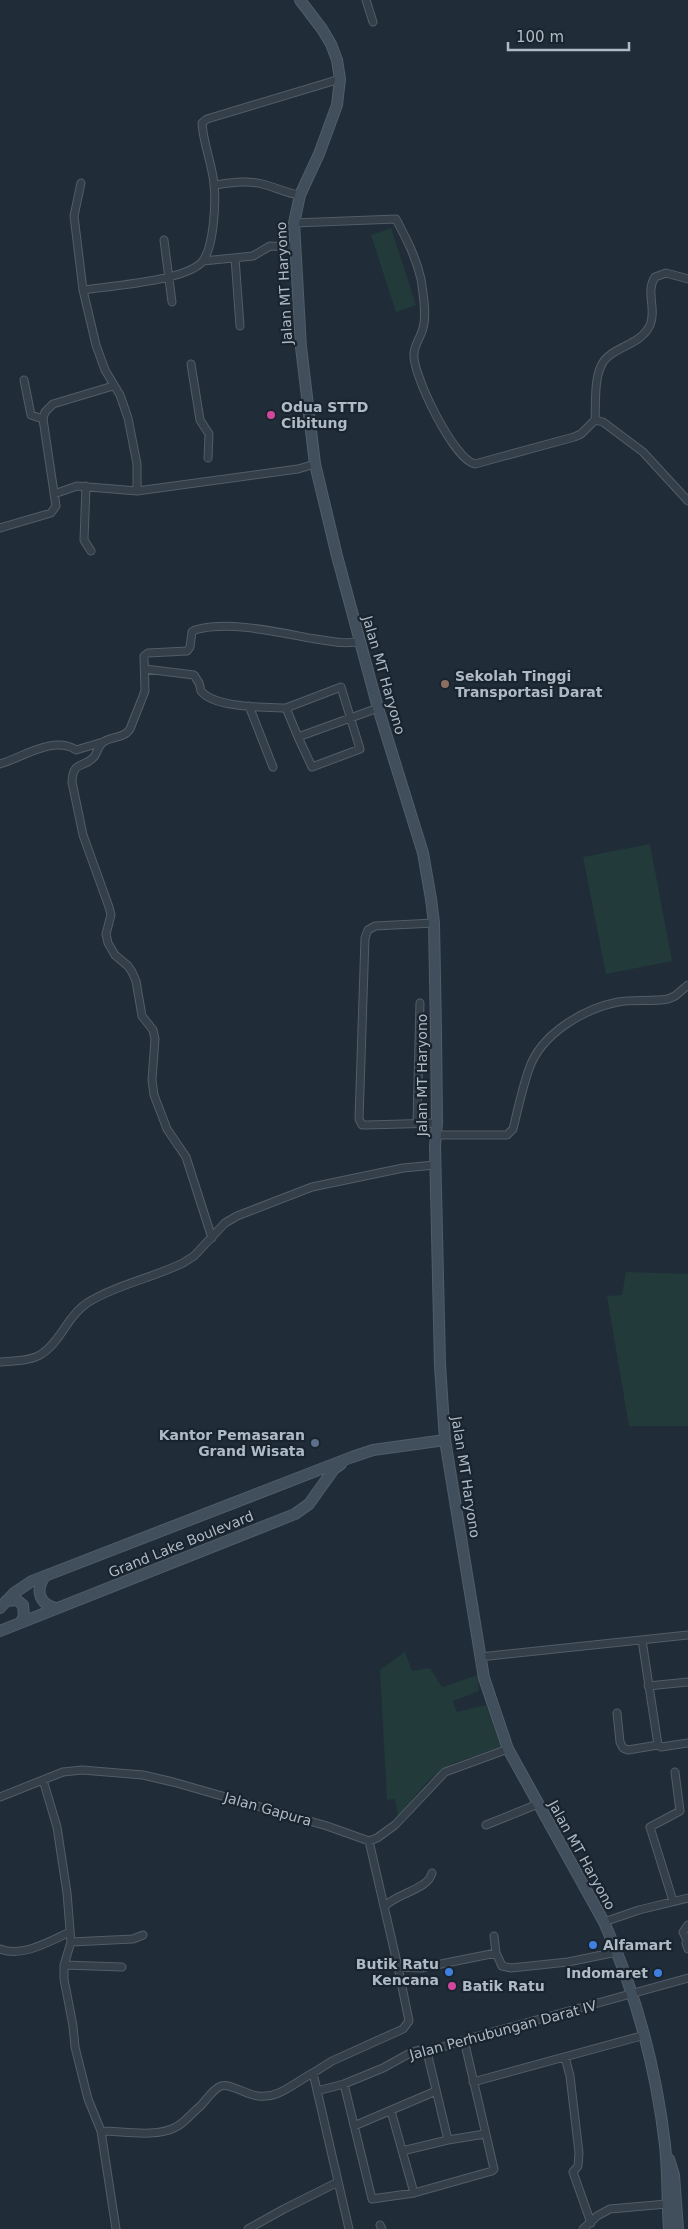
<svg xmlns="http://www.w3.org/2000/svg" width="688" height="2229" viewBox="0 0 688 2229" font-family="'DejaVu Sans',sans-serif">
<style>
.green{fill:#223a3a}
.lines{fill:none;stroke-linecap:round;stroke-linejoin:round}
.street-casing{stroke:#515d67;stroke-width:9}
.secondary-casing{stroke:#515d67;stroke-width:12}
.street{stroke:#343f49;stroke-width:7}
.secondary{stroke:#414f5c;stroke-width:10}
.hotel-dot{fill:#d1479c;stroke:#19242e;stroke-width:2}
.education-dot{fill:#8d6e63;stroke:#19242e;stroke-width:2}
.service-dot{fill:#5c6f8a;stroke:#19242e;stroke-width:2}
.shop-dot{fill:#3f7fe0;stroke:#19242e;stroke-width:2}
.labels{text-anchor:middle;stroke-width:4.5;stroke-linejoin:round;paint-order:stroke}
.street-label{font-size:14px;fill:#aebac6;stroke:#19242e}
.poi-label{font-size:14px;font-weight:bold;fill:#aebac6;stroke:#19242e;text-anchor:start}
</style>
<rect width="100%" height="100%" fill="#202d39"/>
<!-- green -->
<path class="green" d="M391,228L416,305L396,312L371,235Z
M650,844L672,961L606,974L583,857Z
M626,1272L688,1274V1426H629L607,1296L622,1295Z
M405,1652L412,1671L430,1668L442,1687L478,1675L479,1691L453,1701L457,1712L486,1705L501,1747L453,1763L428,1781L398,1816L395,1799L387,1800L380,1670Z"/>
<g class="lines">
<!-- street casing -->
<g class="street-casing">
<path id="street" d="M366,0L373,22
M81,183L74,216L83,290L96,345L105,370L120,395L128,418L137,464V491
M214,185C230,183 246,180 262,184C275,187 286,193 300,195
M294,223L396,219C406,238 416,257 421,279C423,293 427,314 423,328C421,337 414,345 414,354C412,374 454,460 475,464L574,437L581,434L595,420C596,403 594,381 601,366C610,346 640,347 650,325C657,309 645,292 655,277L666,273L688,279
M164,240L172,302
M235,258L240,326
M203,261L253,256L270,246L294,247
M83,290C110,286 185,281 202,262C214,248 216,202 214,184C212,163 203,143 202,123L207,119L340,79
M191,364L200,420L209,434L208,458
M24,380L31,415L43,419
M595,420L603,422L643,452L688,501
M86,486L84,540L91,551
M54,494L77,486L137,491L298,469L315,464
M0,528L51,513L56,506L43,419L45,412L53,404L113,386
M145,669L194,675L199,683L201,691C214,708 265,707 286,708L298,737L378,708
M249,706L273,767
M286,708L341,687L360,749L312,767L298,737
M0,764C21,758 54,735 76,750L103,742
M434,923L375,926L368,930L365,938L359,1119L362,1125H367L437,1123
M417,1123L420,1003
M435,1135H507L513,1129C518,1109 522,1089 529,1069C541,1034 583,1009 618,1002C634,999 651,1002 668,999L675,996L688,985
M212,1238L186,1157L167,1129L154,1095L152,1080L155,1039L153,1030L142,1016L136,981L132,972L128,966L115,955L108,943L106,934L111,915L109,907L83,835L72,782C73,760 83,769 94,757C97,753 98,747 102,743C110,736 124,739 130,729L145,691L144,656L148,653L187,651L190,647L192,632L195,630C229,620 281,633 315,639C331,641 345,645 361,641
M0,1362C38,1360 45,1358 66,1326C72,1317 78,1309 87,1303C116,1285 152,1278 183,1263L194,1256L225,1223L237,1216L312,1187L403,1168L435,1165
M642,1640L658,1745L661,1747L688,1743
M480,1657L688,1635
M648,1686L688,1682
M617,1713L620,1742L623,1748L628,1750L658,1745
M43,1780L57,1827L67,1893L71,1942L64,1965V1979L73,2026L75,2047L88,2099L101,2131L116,2229
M0,1797L63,1772L82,1770L143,1775L173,1782L327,1826L369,1841L377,1838L395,1825L445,1772L508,1749
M486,1825L538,1804
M673,1901L650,1827L680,1811L675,1772
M384,1907C396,1893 428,1890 432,1873
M604,1922L639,1910L688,1898
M494,1936L496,1953
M688,1939L686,1943L688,1949
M687,1940L683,1932L688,1925
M71,1942L133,1939L143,1935
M0,1949C22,1958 50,1941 70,1932
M64,1965L122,1967
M398,1967L421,1968L496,1953L502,1966L511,1968L568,1962L617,1952
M427,2052L448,2140
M565,2057L570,2076L579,2153L578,2166L573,2172L591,2223
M473,2082L645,2035
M344,2084L372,2199L414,2193L492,2171L494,2169L464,2040
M317,2091L344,2084L383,2068L412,2052L419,2050L427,2052L464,2040L688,1978
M391,2111L414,2193
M354,2126L436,2091
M101,2131C123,2131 156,2138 176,2127C184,2123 190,2115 197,2109C205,2103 211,2090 221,2086C230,2083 247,2095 258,2096C279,2099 295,2082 313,2073
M402,2151L448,2140L485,2134
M380,2225L382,2229
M248,2229L284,2209L338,2182
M349,2229L313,2073L332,2061L403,2029L409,2021L398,1967L369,1841
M583,2229L597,2216L610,2209L667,2204"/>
</g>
<!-- secondary casing -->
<g class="secondary-casing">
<path id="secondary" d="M300,0L322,29L331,44L337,60L340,79L337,105L319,154L300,195L294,223L301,347L315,464L337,556L378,708L423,853L431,899L434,923L436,1032L437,1123L435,1146L440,1365L445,1440L484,1678L508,1749L604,1922C636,1993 656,2068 665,2145C668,2173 667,2201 669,2229
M45,1576C35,1590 39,1604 56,1608
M6,1601L17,1600L23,1605L24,1616L21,1622
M0,1608L14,1593L32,1581L352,1457L373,1450L445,1440
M0,1631L295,1514L309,1504L334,1469L341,1464
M669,2159L674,2175L678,2229"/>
</g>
<!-- street -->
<use href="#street" class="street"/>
<!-- secondary -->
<use href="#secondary" class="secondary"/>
</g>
<!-- markers -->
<g class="hotel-dot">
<circle cx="271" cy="415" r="5"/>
<circle cx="452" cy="1986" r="5"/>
</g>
<circle class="education-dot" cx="445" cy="684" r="5"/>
<circle class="service-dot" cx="315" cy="1443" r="5"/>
<g class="shop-dot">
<circle cx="593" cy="1945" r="5"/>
<circle cx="449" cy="1972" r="5"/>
<circle cx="658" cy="1973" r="5"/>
</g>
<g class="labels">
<!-- street labels -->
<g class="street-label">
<text transform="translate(284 283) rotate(-93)" y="5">Jalan MT Haryono</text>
<text transform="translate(384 675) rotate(74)" y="5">Jalan MT Haryono</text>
<text transform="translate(422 1075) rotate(-90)" y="5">Jalan MT Haryono</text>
<text transform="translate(466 1477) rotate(81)" y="5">Jalan MT Haryono</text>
<text transform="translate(181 1544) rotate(-22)" y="5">Grand Lake Boulevard</text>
<text transform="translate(268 1809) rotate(16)" y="5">Jalan Gapura</text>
<text transform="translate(582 1855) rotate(61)" y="5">Jalan MT Haryono</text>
<text transform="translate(503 2030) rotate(-15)" y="5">Jalan Perhubungan Darat IV</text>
</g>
<!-- poi labels -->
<g class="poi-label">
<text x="281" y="412">Odua STTD<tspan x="281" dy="16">Cibitung</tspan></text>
<text x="455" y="681">Sekolah Tinggi<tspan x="455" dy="16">Transportasi Darat</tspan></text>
<text x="305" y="1440" text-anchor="end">Kantor Pemasaran<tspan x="305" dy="16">Grand Wisata</tspan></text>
<text x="603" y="1950">Alfamart</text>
<text x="439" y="1969" text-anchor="end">Butik Ratu<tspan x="439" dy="16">Kencana</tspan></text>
<text x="648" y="1978" text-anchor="end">Indomaret</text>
<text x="462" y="1991">Batik Ratu</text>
</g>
</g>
<!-- scale -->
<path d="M508 42v8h121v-8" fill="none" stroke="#aebac6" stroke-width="2.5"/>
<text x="516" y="42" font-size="15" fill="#aebac6" stroke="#19242e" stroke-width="4" paint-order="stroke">100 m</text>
</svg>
